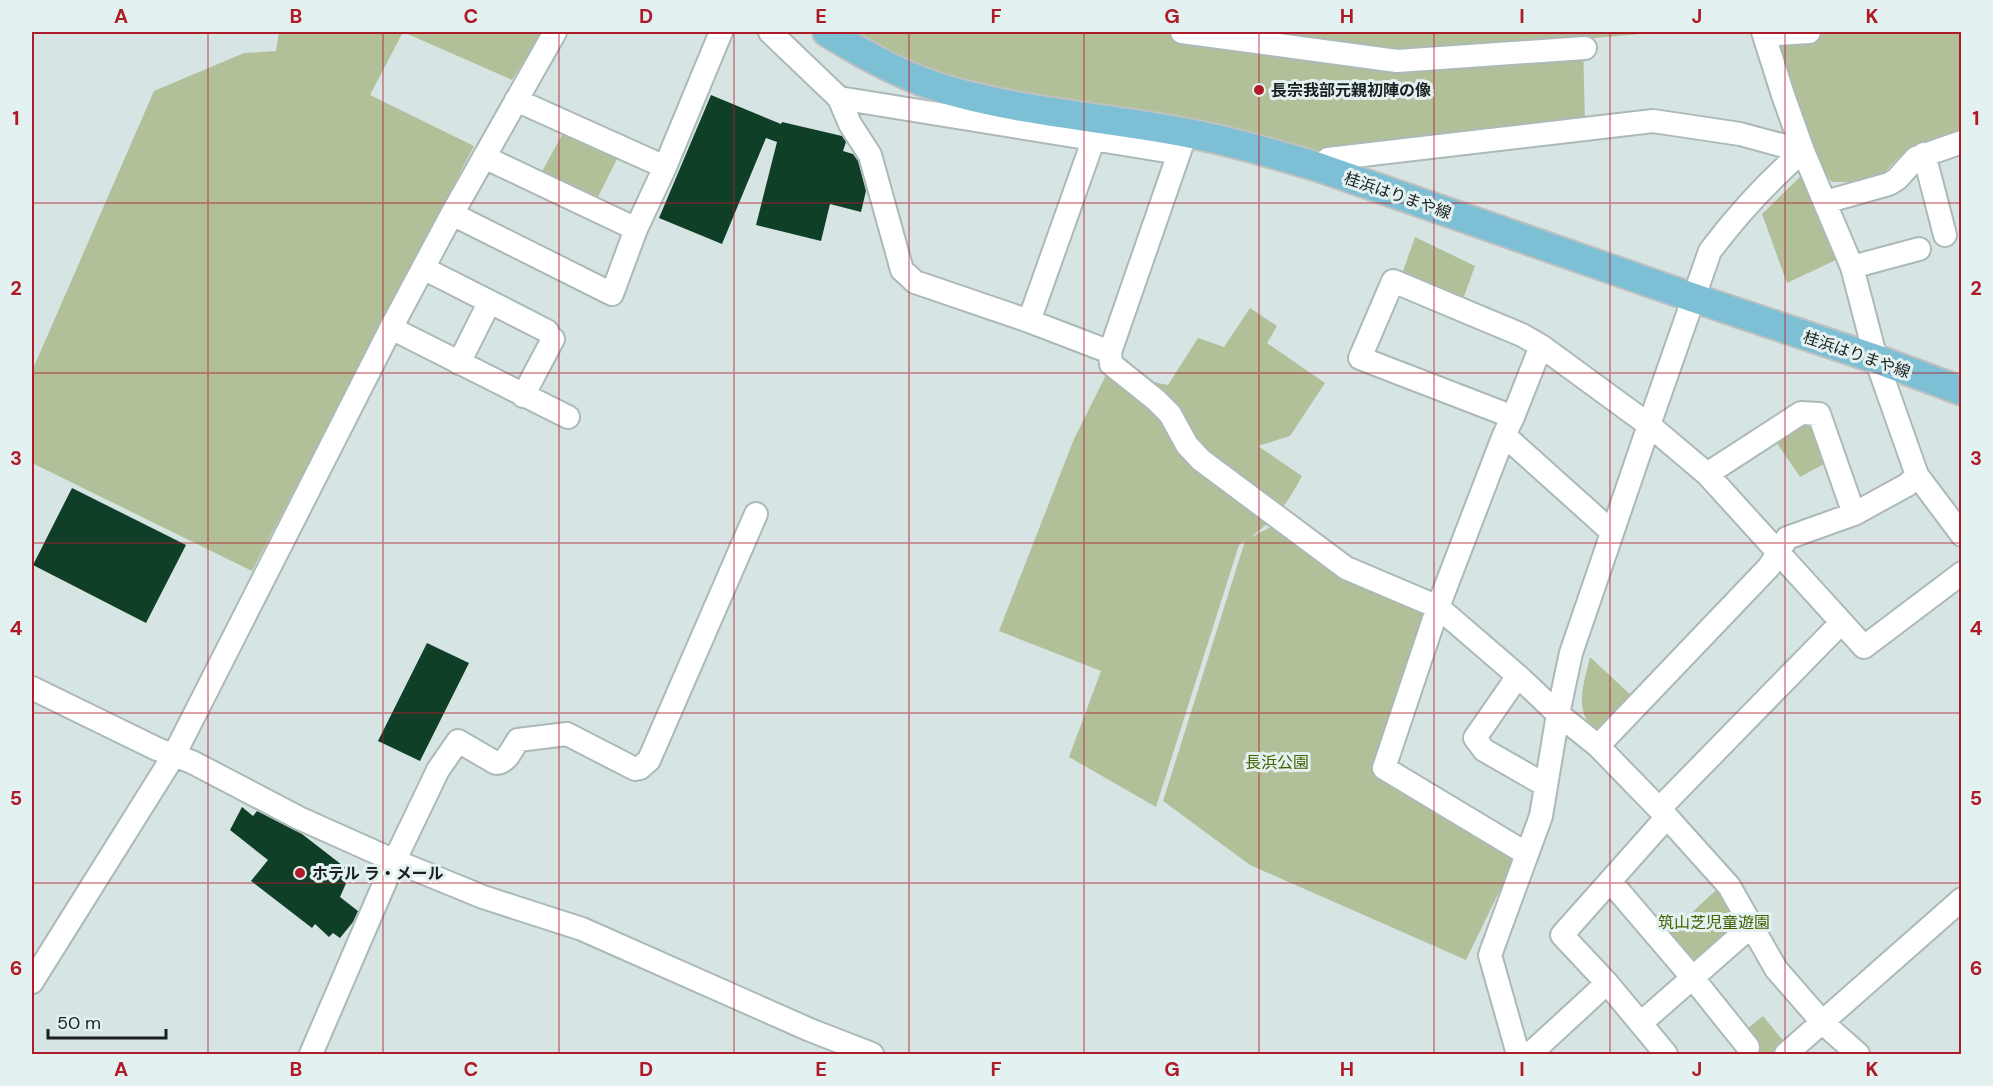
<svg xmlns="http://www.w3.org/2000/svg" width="1993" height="1086" viewBox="0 0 1993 1086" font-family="'DM Sans','Noto Sans JP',sans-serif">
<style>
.green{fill:#b2c09a}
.building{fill:#103f28}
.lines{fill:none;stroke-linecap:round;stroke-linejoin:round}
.minor-casing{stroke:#abb9b8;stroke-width:26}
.major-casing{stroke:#bfc1c0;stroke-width:32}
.minor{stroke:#fff;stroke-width:22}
.major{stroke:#7dbfd4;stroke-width:28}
.grid{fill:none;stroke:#ae1a28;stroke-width:1.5;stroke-opacity:0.55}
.poi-dot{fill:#ae1a28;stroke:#e3f2f1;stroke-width:2}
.labels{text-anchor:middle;stroke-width:6;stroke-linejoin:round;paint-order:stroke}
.poi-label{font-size:16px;font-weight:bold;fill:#1a201f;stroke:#e3f2f1;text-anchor:start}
.street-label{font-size:16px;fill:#1a201f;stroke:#e3f2f1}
.park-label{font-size:16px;fill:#485f00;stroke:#e3f2f1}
.neatline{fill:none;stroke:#ae1a28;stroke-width:2}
.grid-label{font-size:20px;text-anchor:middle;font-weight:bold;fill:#ae1a28}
</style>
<rect width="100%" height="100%" fill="#d6e5e4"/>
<!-- green -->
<path class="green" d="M279,32H403L370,95L474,146L252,571L32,463V371L154,91L244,53L276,51Z
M403,32H542L512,80Z
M858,32H1639L1640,34L1583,39L1585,122L1311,153L1075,105L916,67Z
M1773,32H1961V133L1920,143L1900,156L1883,174L1850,182H1832L1819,166Z
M563,133L617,159L595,203L539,177Z
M1806,171L1840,258L1787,283L1762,214Z
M1415,237L1475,266L1463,299L1401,277Z
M1250,308L1277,326L1267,343L1325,383L1290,436L1258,446L1302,476C1286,506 1278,516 1251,537L1271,527L1338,578L1428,614L1374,771L1516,857L1466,960L1250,865L1163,801L1245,541L1239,545L1156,807L1069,757L1101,671L999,631L1074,439L1107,373L1168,385L1198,338L1224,347Z
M1801,419L1812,423L1824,464L1800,477L1774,439Z
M1590,657L1633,697L1597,732C1572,711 1584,685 1590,657Z
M1717,889L1744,925L1694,967L1667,936Z
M1763,1016L1786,1044L1774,1054H1762L1743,1032Z"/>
<!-- building -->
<path class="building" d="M711,95L781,124L782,122L842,136L846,142L843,151L853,154L858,161L866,191L861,212L830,204L821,241L756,225L777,142L766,138L722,244L659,218Z
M72,488L186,545L146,623L33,565Z
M427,643L469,663L420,761L378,741Z
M242,807L253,816L257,811L302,834L351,872L340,897L358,911L353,922L340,938L333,933L329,937L315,924L312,928L251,881L268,860L230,830Z"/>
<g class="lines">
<!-- minor casing -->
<g class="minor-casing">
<path id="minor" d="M770,32L839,98L850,124L870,155L902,270L915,282L1029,321L1110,352
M1182,32L1397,61L1585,48
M1763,32L1783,95L1803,151L1852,267L1876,359L1917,475L1962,535
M1764,35L1809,32
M839,98L1179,153
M516,100L665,167
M1186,133L1110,352L1111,364L1156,400L1170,414L1187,445L1201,460L1346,568L1438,607L1518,676L1558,714L1598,746L1667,817L1729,886L1776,969L1823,1023L1858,1054
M1924,154L1945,235
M484,157L636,229
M1318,167L1328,159L1653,121L1740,134L1803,151
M1825,202L1889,184L1897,179L1916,158L1962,142
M452,214L612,294L636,229L665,167L721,32
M1852,267L1919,249
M423,268L547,331
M1029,321L1094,138
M391,328L568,417
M1541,346L1649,425L1707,474L1864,647L1962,573
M459,363L487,307
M523,396L553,339
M1513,417L1360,358L1393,281L1522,335L1541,346L1513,417L1504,435L1438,607L1384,768L1527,854
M1504,435L1612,532
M1707,474L1801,413L1819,414L1854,514
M1518,676L1475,738L1484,750L1545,785
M32,688L157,749L192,762L299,818L395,861L483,897L582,929L810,1030L872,1054
M1598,746L1769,567L1787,538L1854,514L1907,485L1917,475
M1659,809L1841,623
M1610,881L1692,977L1748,1047
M32,982L174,755L391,328L452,214L555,32
M1641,1023L1740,936L1753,928
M311,1054L391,868L438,770L458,741L496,763C507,763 512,749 518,740L567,734L635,769L640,768L649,760L756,514
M1518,1054L1490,955L1541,816L1558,714L1571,653L1649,425L1710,251C1738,214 1768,181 1803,151
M1530,1054L1607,983
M1666,1054L1607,983L1562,935L1667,817
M1786,1054L1962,899"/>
</g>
<!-- major casing -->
<g class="major-casing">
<path id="major" d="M827,32C866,56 909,80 954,92C1030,113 1110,118 1187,133C1231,141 1275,154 1318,167L1694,298L1876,359L1962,391"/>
</g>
<!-- minor -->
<use href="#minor" class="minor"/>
<!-- major -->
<use href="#major" class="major"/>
</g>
<!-- grid -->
<path class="grid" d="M208,32V1054M383,32V1054M559,32V1054M734,32V1054M909,32V1054M1084,32V1054M1259,32V1054M1434,32V1054M1610,32V1054M1785,32V1054M32,203H1962M32,373H1962M32,543H1962M32,713H1962M32,883H1962"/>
<!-- markers -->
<g class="poi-dot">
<circle cx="1259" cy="90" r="6"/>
<circle cx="300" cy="873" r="6"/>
</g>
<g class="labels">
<!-- poi labels -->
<g class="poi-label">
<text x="1271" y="96">長宗我部元親初陣の像</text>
<text x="312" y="879">ホテル ラ・メール</text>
</g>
<!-- street labels -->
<g class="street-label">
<text transform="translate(1398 195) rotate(19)" y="6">桂浜はりまや線</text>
<text transform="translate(1857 354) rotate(19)" y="6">桂浜はりまや線</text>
</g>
<!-- park labels -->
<g class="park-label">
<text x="1277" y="768">長浜公園</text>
<text x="1714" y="928">筑山芝児童遊園</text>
</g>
</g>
<!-- border -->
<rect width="1993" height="1086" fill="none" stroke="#e3f2f1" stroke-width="66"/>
<!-- scale -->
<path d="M48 1029v9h118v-9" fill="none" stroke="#1a201f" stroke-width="3"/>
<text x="57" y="1029" font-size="18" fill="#1a201f" stroke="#e3f2f1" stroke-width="4.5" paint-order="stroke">50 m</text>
<rect x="33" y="33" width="1927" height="1020" class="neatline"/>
<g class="grid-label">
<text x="121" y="23">A</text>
<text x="296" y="23">B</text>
<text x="471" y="23">C</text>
<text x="646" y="23">D</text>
<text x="821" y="23">E</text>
<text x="996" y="23">F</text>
<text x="1172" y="23">G</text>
<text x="1347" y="23">H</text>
<text x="1522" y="23">I</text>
<text x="1697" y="23">J</text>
<text x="1872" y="23">K</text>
<text x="16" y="125">1</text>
<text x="1976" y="125">1</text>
<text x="16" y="295">2</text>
<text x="1976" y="295">2</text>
<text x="16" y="465">3</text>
<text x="1976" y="465">3</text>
<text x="16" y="635">4</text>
<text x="1976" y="635">4</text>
<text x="16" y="805">5</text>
<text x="1976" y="805">5</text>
<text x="16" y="975">6</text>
<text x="1976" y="975">6</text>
<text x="121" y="1076">A</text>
<text x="296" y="1076">B</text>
<text x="471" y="1076">C</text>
<text x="646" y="1076">D</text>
<text x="821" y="1076">E</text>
<text x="996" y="1076">F</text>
<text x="1172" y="1076">G</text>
<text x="1347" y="1076">H</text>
<text x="1522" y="1076">I</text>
<text x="1697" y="1076">J</text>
<text x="1872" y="1076">K</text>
</g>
</svg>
